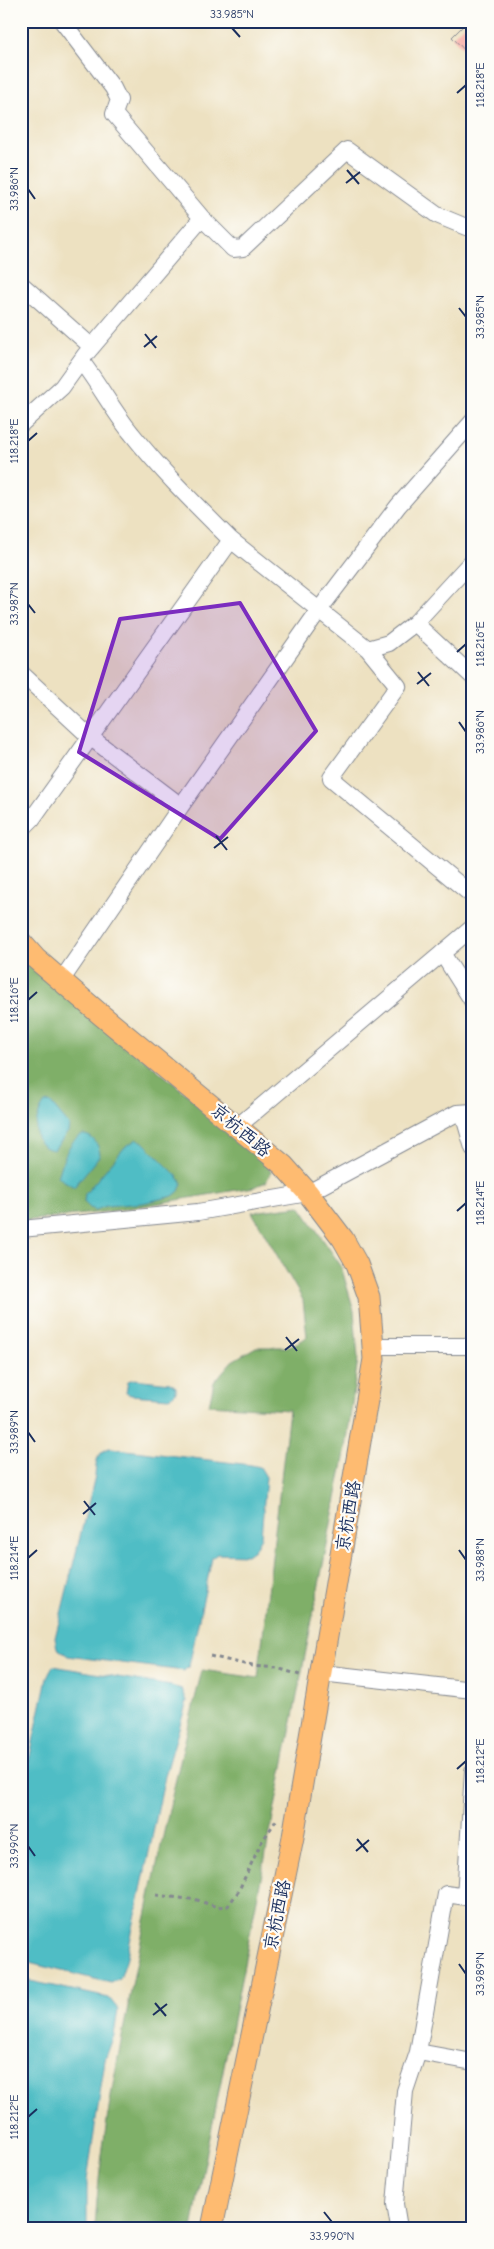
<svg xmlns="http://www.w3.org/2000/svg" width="494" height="2249" viewBox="0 0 494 2249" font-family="'Comic Neue','LXGW WenKai TC',sans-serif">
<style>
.forest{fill:#7faf68;stroke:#4d6f63}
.water{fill:#4fbdc5;stroke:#357692}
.building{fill:#f8a8a3}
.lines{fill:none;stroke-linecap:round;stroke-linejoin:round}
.minor-casing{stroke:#848890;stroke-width:18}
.major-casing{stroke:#848890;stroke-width:23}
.path{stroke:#848890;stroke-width:3;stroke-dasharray:4 4;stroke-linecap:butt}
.minor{stroke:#fff;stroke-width:16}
.major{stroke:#febb71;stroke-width:21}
.marked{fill:#7b2cbf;fill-opacity:0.2;stroke:#7b2cbf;stroke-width:4;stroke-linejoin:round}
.ticks{fill:none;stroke:#1b2f5e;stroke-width:2}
.labels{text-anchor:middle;stroke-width:4.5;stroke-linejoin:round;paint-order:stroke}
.street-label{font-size:18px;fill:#1b2f5e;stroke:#fdfcf7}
.neatline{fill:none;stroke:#1b2f5e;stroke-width:2}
.ticks-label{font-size:12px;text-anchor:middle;fill:#1b2f5e}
</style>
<rect width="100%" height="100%" fill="#fdfcf7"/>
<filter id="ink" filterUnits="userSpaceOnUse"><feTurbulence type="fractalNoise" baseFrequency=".02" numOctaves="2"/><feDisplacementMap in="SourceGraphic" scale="10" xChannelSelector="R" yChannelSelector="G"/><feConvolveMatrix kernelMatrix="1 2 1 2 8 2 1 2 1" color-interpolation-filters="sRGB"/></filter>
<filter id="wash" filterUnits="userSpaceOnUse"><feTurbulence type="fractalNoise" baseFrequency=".0096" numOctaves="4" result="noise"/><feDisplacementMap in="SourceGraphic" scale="20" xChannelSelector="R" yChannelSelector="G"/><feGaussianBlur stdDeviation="1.12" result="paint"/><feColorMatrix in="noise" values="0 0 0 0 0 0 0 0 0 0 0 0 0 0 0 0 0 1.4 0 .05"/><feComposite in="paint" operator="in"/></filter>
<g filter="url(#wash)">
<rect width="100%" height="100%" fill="#ede1c1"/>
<!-- forest -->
<path class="forest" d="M21,957L264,1158L271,1172L266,1182L254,1187L113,1211L21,1221Z
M300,1206L341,1266L354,1311L358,1358L346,1448L192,2228H95C99,2154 113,2083 127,2011C149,1896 174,1783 202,1670L258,1678L289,1410L209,1405L214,1382L232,1361L256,1347H290L307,1337L303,1300L252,1212Z"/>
<!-- water -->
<path class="water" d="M50,1102L69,1125L68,1132L54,1150C29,1147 34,1117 45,1103Z
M83,1135C93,1135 99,1145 100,1155L74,1187L58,1177C63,1163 67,1140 83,1135Z
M137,1139L143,1142L178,1177L182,1183L179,1191L173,1196L143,1203L106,1206L96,1210L90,1208L84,1202L85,1194L125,1147Z
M134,1379L170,1383L176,1387V1392L170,1398L131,1395L126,1393L128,1381Z
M109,1448L251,1465L260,1467L266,1477L261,1537L254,1550L247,1555L217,1554L212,1558L189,1666L184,1671L68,1656L57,1648L55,1638L95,1476C96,1462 96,1454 109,1448Z
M53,1666L171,1686L182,1689L187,1701L165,1776L126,1961L120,1979L111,1983L21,1961V1797L47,1678Z
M21,1979L109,1998L118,2009L114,2035L105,2060L87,2180V2228H21Z"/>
<g id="blocks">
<!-- building -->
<path class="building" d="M468,21H473V59L452,37Z"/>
</g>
</g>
<g filter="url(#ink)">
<use href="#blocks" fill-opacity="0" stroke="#848890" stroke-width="1"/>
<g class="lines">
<!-- minor casing -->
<g class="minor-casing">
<path id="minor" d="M62,21L113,88L119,100L114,114L202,218
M21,284L92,347
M81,361C99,384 113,411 132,434C162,472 197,506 231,540
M21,424L62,387L85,355L202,218L233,249L243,248L347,150L437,215L466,227L473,223
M415,623L473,677
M368,649L398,686L331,778L473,896
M21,673L90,737L181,806L61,981
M181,806L319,610L398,506L473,421
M21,830L32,819L231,540L368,649L389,643L415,623L473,560
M442,953L473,1002
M463,1113L473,1148
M237,1127L473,927
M21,1229L198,1212L308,1193L457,1113L473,1112
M373,1346H473
M321,1673L473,1690
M465,1897L473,1771
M473,1898L446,1894L418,2052L473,2062
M399,2228L395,2204L405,2091L418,2052"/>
</g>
<!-- major casing -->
<g class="major-casing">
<path id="major" d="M21,942L36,959L100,1014L283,1165L308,1193L343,1239L357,1264L369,1297L374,1359L293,1837L212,2228"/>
</g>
<!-- path -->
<path class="path" d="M210,1656L252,1666L277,1668L303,1676
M156,1895L197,1900L217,1907L228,1906L238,1892L261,1843L277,1819"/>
<!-- minor -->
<use href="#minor" class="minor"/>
<!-- major -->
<use href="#major" class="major"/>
</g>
</g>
<!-- marked area -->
<path class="marked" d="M240,603L316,731L220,839L79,752L120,619Z"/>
<!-- ticks -->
<path class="ticks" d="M232,28L240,37M457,93L466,85M347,170L359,184M346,183L360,172M28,189L35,199M459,308L466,317M145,334L156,348M144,347L157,336M28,441L37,433M28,604L35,613M457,652L466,644M418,672L429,686M417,684L431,673M459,722L466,732M216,836L227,850M214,848L228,837M28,1000L37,992M457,1211L466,1203M286,1337L297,1351M285,1350L299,1339M28,1432L35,1442M84,1501L95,1515M83,1514L96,1503M459,1550L466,1560M28,1558L37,1550M457,1769L466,1761M357,1839L368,1852M28,1846L35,1856M356,1851L369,1840M459,1964L466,1974M155,2003L166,2016M153,2015L167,2004M28,2117L37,2109M324,2212L332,2222"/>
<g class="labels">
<!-- street labels -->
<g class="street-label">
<text transform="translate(241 1130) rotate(40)" y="6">京杭西路</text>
<text transform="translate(348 1516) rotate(-80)" y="6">京杭西路</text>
<text transform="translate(277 1915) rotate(-78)" y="6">京杭西路</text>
</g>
</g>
<!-- margin -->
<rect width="494" height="2249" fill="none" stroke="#fdfcf7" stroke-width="55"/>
<rect x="28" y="28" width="438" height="2194" class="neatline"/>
<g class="ticks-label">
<text x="232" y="18">33.985°N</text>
<text transform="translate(480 85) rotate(-90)" y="4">118.218°E</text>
<text transform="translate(14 189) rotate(-90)" y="4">33.986°N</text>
<text transform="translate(480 317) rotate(-90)" y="4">33.985°N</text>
<text transform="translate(14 441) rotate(-90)" y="4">118.218°E</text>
<text transform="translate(14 604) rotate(-90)" y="4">33.987°N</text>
<text transform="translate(480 644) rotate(-90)" y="4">118.216°E</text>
<text transform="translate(480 732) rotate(-90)" y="4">33.986°N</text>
<text transform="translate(14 1000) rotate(-90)" y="4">118.216°E</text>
<text transform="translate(480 1203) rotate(-90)" y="4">118.214°E</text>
<text transform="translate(14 1432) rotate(-90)" y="4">33.989°N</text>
<text transform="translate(14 1558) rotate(-90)" y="4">118.214°E</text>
<text transform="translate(480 1560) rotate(-90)" y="4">33.988°N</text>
<text transform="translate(480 1761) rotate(-90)" y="4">118.212°E</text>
<text transform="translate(14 1846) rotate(-90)" y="4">33.990°N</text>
<text transform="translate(480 1974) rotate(-90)" y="4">33.989°N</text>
<text transform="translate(14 2117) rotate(-90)" y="4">118.212°E</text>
<text x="332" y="2240">33.990°N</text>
</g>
</svg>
